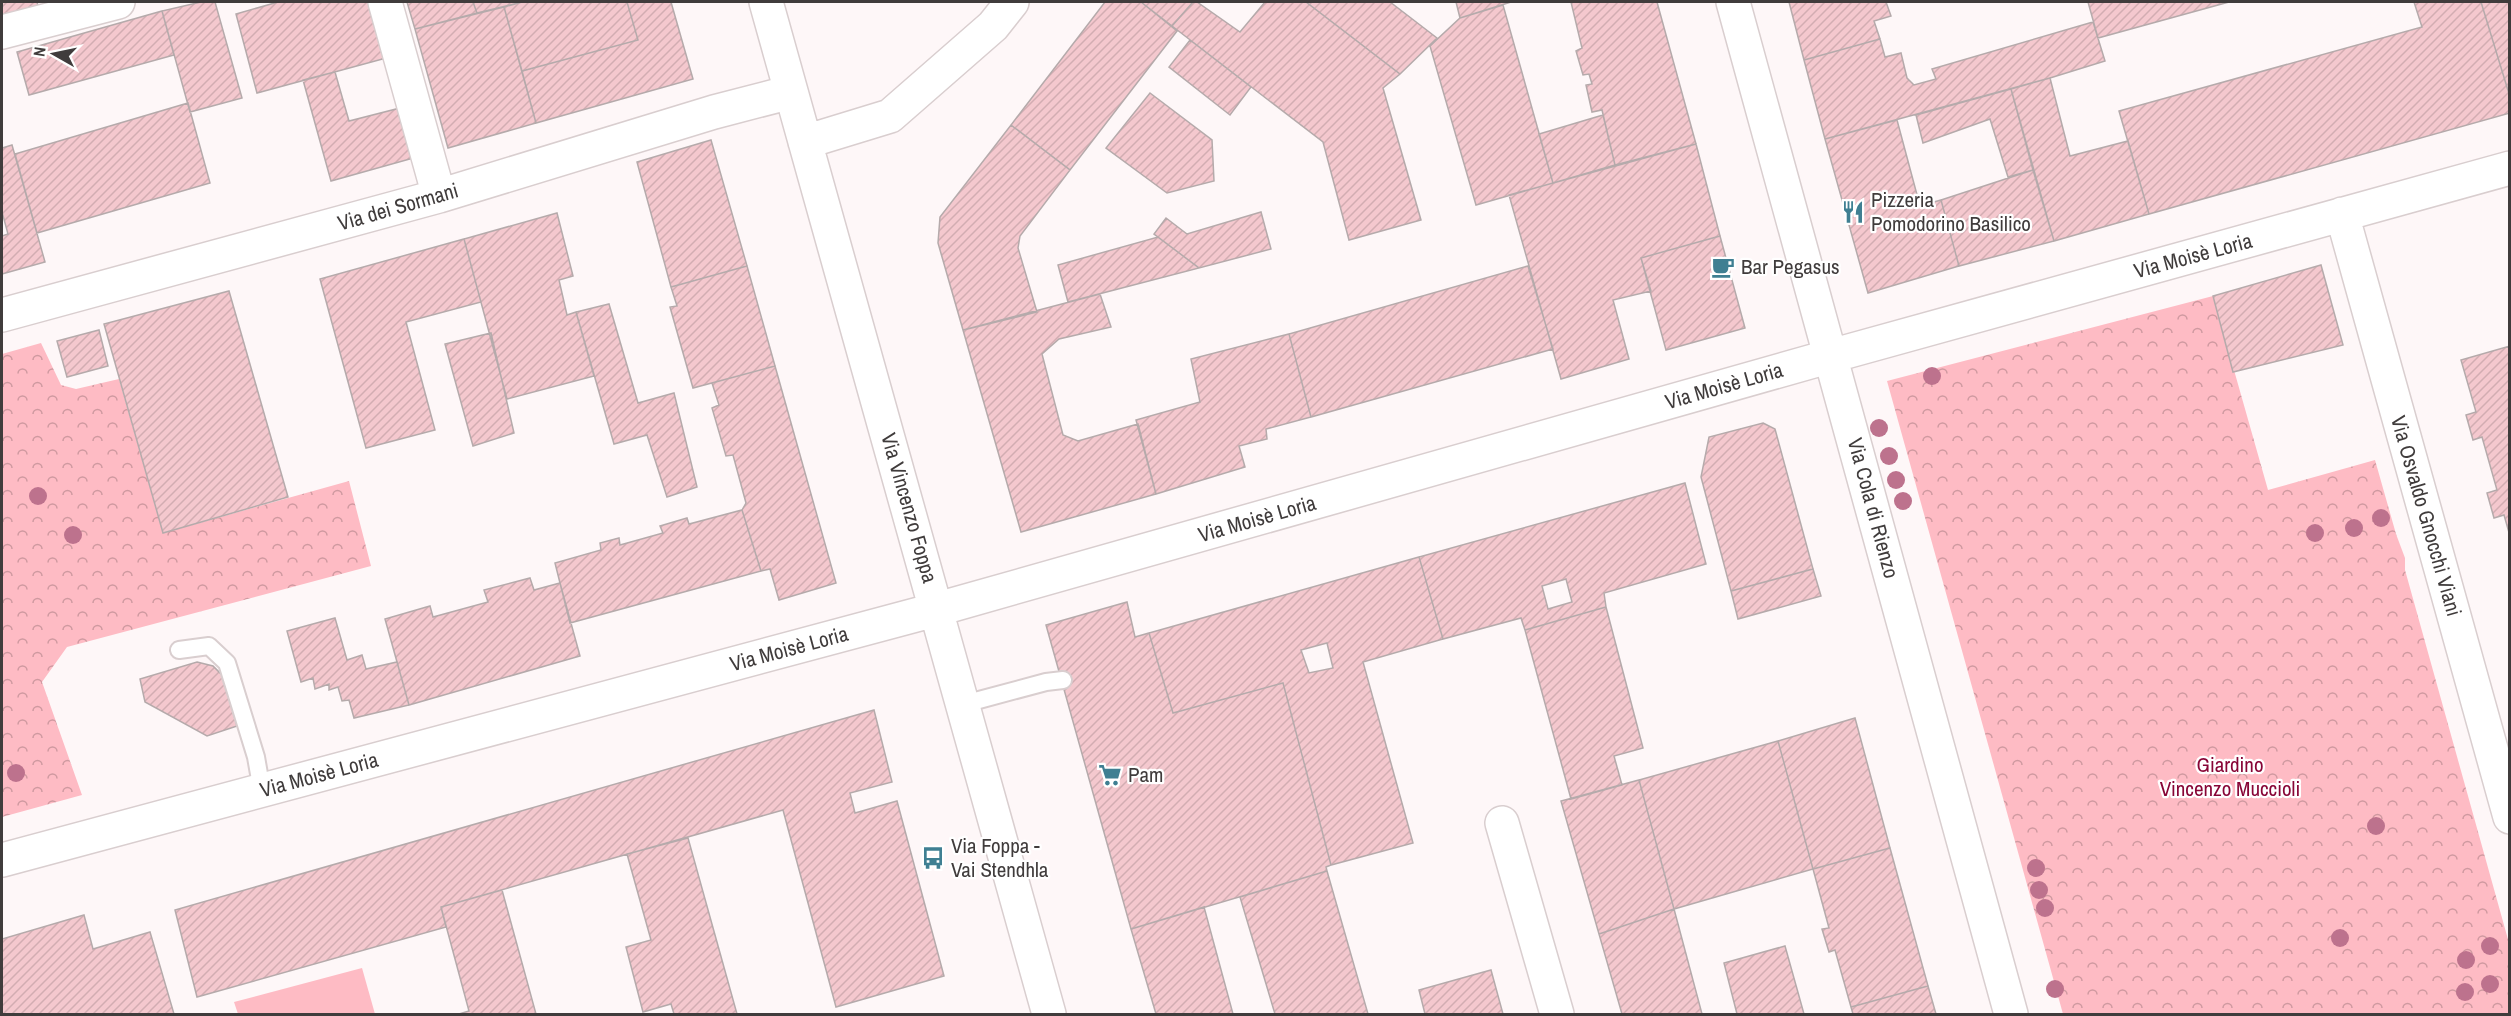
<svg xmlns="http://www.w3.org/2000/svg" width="2511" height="1016" viewBox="0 0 2511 1016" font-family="'Archivo Narrow',sans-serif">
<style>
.grass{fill:#febbc4}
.park{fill:url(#park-crowns)}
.building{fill:url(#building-hatch);stroke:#b5aaab;stroke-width:1.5;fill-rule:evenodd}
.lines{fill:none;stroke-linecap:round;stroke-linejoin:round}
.service-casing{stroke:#d9cecf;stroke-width:20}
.minor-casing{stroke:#d9cecf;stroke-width:36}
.service{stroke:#fff;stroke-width:16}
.minor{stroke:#fff;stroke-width:33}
.tree{fill:#bd728d}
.labels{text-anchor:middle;stroke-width:4.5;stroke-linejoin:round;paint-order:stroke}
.poi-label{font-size:21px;fill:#403c3c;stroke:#fff;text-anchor:start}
.street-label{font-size:21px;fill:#403c3c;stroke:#fff}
.park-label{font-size:21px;fill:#870536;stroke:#fff}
</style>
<defs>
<pattern id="park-crowns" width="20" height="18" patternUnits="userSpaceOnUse" patternTransform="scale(1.5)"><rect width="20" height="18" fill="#febbc4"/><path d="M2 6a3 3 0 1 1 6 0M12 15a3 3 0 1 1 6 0" fill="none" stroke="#cf99a0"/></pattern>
<pattern id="building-hatch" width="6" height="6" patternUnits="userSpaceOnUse" patternTransform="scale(1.5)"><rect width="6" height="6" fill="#f4c8ce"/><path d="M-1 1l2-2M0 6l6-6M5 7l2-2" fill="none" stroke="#d2adb2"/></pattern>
</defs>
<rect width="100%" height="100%" fill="#fef7f8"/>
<!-- grass -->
<path class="grass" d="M362,968L375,1014H238L234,1002Z"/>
<!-- park -->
<path class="park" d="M2213,296L2268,490L2375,460L2396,534L2405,558V570L2509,943V1014H2063L1887,381Z
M41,343L61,385L76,389L119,379L163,533L349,481L371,566L67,647L42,682L82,795L2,817V354Z"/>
<!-- building -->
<path class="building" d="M2,2H37L40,14L2,25Z
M201,2H215L242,98L190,112L162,11Z
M278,2H374L390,57L257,93L236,14Z
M407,2H473L477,13L415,29Z
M473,2H522L477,13Z
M522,2H627L638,40L522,71L504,7Z
M627,2H671L693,79L536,123L522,71L638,40Z
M1105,2H1141L1177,31L1070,170L1011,125Z
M1141,2H1193L1172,26Z
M1193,2H1197L1240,32L1265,2H1306L1400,74L1383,88L1421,220L1349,240L1323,142L1172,26Z
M1306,2H1390L1437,38L1400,74Z
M1456,2H1511L1460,18Z
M1571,2H1657L1696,144L1615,165L1602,110L1592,112L1586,85L1592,84L1589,74L1583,75L1576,51L1582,48Z
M1789,2H1886L1891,16L1874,21L1880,39L1804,60Z
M2088,2H2229L2098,38Z
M2414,2H2481L2510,97V113L2149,214L2119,111L2422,27Z
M2481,2H2510V97Z
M1503,5L1553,183L1476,205L1430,46L1460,18Z
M504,7L536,123L448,148L415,29Z
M162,11L174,55L29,95L17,52Z
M2093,22L2105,61L2050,78L1825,139L1804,60L1880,39L1885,57L1901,53L1907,78L1914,85L1936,79L1932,69Z
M1190,40L1251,87L1230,115L1169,67Z
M335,72L349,121L404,107L417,157L331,181L303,80Z
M2050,78L2070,156L2128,141L2149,214L2054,241L2011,89Z
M2011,89L2033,170L2008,177L1990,119L1923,143L1916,115Z
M1150,93L1212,140L1214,181L1167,193L1106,148Z
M188,103L210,183L37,233L15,154Z
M1603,115L1615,165L1553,183L1539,134Z
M1897,120L1920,206L1941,200L1959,266L1868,293L1825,139Z
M1011,125L1070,170L1020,236L1018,248L1037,312L963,330L938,243L940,217Z
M711,140L747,266L671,287L637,162Z
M1696,144L1720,236L1641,258L1651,291L1613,300L1629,359L1561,379L1509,195Z
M12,145L45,262L2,274V236L8,234L2,212V148Z
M2033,170L2054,241L1959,266L1941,200Z
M1261,212L1271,249L1199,268L1154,234L1166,218L1187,234Z
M557,213L573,276L559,280L567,315L576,312L594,376L507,399L464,239Z
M1720,236L1745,328L1666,350L1641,258Z
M1158,237L1199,268L1068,302L1058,265Z
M464,239L481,302L406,322L435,430L366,448L320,279Z
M2321,265L2343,345L2233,372L2213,296Z
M747,266L775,366L693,388L670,307L677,306L671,287Z
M1528,266L1553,349L1311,417L1289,334Z
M229,291L288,497L163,533L104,324Z
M1100,294L1111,327L1059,339L1042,354L1063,435L1078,441L1138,424L1156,494L1021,532L963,330Z
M609,304L638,403L674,393L697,487L667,497L647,435L614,444L576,312Z
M99,330L108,366L67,377L57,341Z
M491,333L514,433L473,446L445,344Z
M1289,334L1311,417L1266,429L1267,439L1239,446L1245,467L1156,494L1136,420L1200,402L1191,359Z
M2510,346V536L2504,515L2494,518L2487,493L2497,490L2482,437L2473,440L2466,415L2476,412L2461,360Z
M775,366L836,583L779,600L770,569L761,571L742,510L746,503L733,455L726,456L712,408L719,405L712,383Z
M1763,423L1775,429L1813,569L1731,591L1701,477L1709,437Z
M1685,483L1706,564L1604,593L1606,607L1525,630L1521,618L1443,639L1419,557ZM1566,579L1572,602L1548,609L1542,586Z
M742,510L761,571L570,623L555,563L601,550L600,543L619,538L620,545L663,533L660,526L687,518L689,524Z
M1419,557L1443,639L1363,662L1413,843L1331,865L1283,683L1173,713L1149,633ZM1327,643L1333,668L1309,673L1301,650Z
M1813,569L1821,596L1738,619L1731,591Z
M530,578L534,590L560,583L580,656L409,705L385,619L430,606L433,617L488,602L484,590Z
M1127,602L1135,637L1149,633L1173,713L1283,683L1331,865L1326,867L1327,871L1131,929L1046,625Z
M1606,607L1643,748L1614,756L1622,785L1571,799L1525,630Z
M335,618L347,660L362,655L366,669L397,662L409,705L354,718L349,700L342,701L338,687L329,690V684L315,689L313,678L301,682L287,631Z
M197,662L213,666L223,676L237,726L207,736L145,702L140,679Z
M874,710L892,782L850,793L855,813L897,801L944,976L836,1007L783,810L441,907L446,927L197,997L175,910Z
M1855,718L1890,848L1813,869L1778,741Z
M1778,741L1813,869L1674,909L1639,780Z
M1639,780L1674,909L1599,934L1561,801Z
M688,838L737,1014H674L671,1004L643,1012L626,947L651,940L627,854Z
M1890,848L1928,986L1851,1007L1835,950L1829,952L1822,929L1829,928L1813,869Z
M1327,871L1368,1014H1275L1240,897Z
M502,890L536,1014H459L469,1011L441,907Z
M1204,907L1233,1014H1156L1131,929Z
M1674,909L1702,1014H1622L1599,934Z
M84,915L93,949L150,932L174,1014H2V939Z
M1785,946L1804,1014H1737L1724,963Z
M1491,970L1503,1014H1425L1419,990Z
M1928,986L1936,1014H1853L1851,1007Z"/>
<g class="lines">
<!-- service casing -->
<g class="service-casing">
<path id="service" d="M179,650L209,646L227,663L256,757L262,791
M964,704L1046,682L1063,680"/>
</g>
<!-- minor casing -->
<g class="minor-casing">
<path id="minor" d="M385,2L439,196
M766,2L1049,1014
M1733,2L2011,1014
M2,32L118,2
M805,142L890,116L993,26L1012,2
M2342,214L2510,817
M2,315L439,196L714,112L791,92
M1502,823L1557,1014
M2,860L938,609L1831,356L2510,168"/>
</g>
<!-- service -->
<use href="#service" class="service"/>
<!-- minor -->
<use href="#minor" class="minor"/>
</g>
<!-- trees -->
<g class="tree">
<circle cx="1932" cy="376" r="9"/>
<circle cx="1879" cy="428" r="9"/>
<circle cx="1889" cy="456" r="9"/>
<circle cx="1896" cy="480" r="9"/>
<circle cx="38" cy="496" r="9"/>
<circle cx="1903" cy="501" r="9"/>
<circle cx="2381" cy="518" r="9"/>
<circle cx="2354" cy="528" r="9"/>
<circle cx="2315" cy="533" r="9"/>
<circle cx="73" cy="535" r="9"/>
<circle cx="16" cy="773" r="9"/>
<circle cx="2376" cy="826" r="9"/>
<circle cx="2036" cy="868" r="9"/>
<circle cx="2039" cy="890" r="9"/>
<circle cx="2045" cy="908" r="9"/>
<circle cx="2340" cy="938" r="9"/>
<circle cx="2490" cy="946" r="9"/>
<circle cx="2466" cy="960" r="9"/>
<circle cx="2490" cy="984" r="9"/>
<circle cx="2055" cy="989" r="9"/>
<circle cx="2465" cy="992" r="9"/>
</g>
<!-- icons -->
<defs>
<g id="restaurant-bare" transform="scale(1.8)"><path d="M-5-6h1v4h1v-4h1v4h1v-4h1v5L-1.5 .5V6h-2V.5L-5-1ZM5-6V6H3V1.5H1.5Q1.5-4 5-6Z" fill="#3f7f92" stroke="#fff" stroke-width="2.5" paint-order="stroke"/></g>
<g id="cafe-bare" transform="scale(1.8)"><path d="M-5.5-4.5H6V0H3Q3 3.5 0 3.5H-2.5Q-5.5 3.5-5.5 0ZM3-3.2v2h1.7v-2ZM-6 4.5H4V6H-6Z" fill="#3f7f92" stroke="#fff" stroke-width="2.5" paint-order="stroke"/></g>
<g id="supermarket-bare" transform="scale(1.8)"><path d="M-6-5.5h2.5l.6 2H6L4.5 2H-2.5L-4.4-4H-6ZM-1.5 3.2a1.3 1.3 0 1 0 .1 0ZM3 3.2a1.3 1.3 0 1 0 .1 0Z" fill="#3f7f92" stroke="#fff" stroke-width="2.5" paint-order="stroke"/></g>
<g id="bus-bare" transform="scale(1.8)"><path d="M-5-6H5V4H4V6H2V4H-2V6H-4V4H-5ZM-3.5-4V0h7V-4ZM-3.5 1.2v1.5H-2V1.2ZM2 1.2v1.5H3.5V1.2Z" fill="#3f7f92" stroke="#fff" stroke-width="2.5" paint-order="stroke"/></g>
</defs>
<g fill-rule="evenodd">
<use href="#restaurant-bare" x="1853" y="212"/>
<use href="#cafe-bare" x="1723" y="267"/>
<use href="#supermarket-bare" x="1110" y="775"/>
<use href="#bus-bare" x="933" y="858"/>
</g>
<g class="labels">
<!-- poi labels -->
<g class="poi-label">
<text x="1871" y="207">Pizzeria<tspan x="1871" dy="24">Pomodorino Basilico</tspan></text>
<text x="1741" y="274">Bar Pegasus</text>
<text x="1128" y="782">Pam</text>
<text x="951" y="853">Via Foppa -<tspan x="951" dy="24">Vai Stendhla</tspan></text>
</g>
<!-- street labels -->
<g class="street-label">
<text transform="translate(398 207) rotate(-16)" y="7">Via dei Sormani</text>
<text transform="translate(2193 256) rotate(-15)" y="7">Via Moisè Loria</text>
<text transform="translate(1724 386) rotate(-16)" y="7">Via Moisè Loria</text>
<text transform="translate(909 508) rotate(74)" y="7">Via Vincenzo Foppa</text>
<text transform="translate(1873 508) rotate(75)" y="7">Via Cola di Rienzo</text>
<text transform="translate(2426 516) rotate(74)" y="7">Via Osvaldo Gnocchi Viani</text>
<text transform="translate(1257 519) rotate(-16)" y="7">Via Moisè Loria</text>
<text transform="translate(789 649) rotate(-15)" y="7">Via Moisè Loria</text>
<text transform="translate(319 775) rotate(-15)" y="7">Via Moisè Loria</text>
</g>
<!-- park labels -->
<g class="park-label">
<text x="2230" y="772">Giardino<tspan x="2230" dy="24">Vincenzo Muccioli</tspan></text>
</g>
</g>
<!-- border -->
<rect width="2511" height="1016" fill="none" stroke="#403c3c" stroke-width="6"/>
<!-- north arrow -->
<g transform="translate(54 54) rotate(279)" stroke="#ffffff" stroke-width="4.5" paint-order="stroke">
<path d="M0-4.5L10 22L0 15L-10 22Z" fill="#403c3c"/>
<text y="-9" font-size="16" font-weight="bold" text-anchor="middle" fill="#403c3c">N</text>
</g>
</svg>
